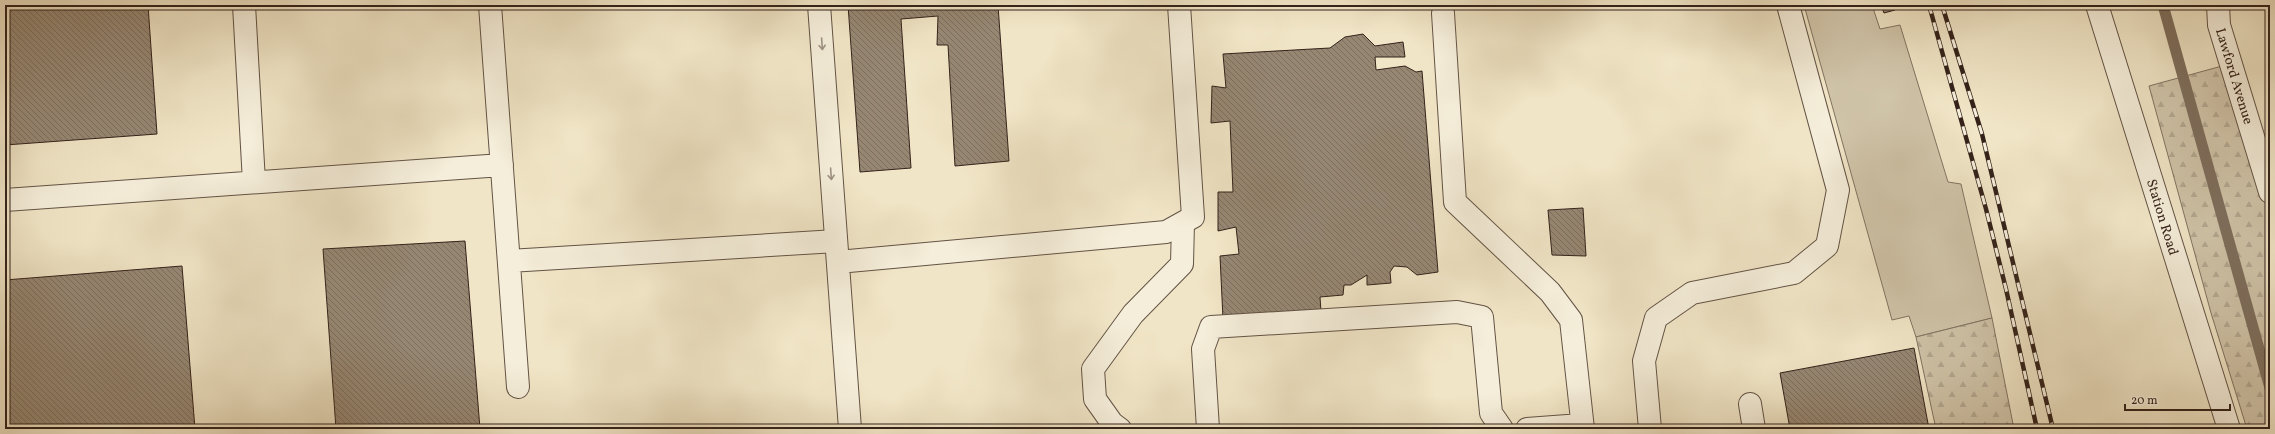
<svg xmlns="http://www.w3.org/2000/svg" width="2275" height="434" viewBox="0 0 2275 434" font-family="Vollkorn,serif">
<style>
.green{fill:#d0c4a9;stroke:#827362}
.forest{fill:url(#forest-firs);stroke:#827362}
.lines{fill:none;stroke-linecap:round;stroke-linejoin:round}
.stream{stroke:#7e6f5e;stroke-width:11}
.building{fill:url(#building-back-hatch);stroke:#34221a}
.minor-casing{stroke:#635345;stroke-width:24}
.minor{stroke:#f5eeda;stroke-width:22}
.rail-casing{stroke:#34221a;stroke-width:4.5}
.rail{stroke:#f5eeda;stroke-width:3;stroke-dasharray:9;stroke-linecap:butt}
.oneway{stroke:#9e9284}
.labels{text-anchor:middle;stroke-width:3;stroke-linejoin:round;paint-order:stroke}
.street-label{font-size:14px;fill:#34221a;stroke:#f5eeda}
</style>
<defs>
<pattern id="forest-firs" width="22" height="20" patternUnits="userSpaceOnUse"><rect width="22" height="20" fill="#d0c4a9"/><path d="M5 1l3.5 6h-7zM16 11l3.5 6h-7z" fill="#b3a891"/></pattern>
<pattern id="building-back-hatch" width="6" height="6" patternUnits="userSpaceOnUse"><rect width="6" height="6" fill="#968773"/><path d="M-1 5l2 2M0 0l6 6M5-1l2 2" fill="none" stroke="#7b6e5e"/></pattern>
</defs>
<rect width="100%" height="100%" fill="#f0e5c6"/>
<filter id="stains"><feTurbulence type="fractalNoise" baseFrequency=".005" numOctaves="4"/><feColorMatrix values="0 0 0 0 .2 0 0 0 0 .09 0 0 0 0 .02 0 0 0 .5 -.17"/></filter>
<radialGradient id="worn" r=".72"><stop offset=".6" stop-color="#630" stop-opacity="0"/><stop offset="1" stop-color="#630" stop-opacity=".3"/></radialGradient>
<!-- green -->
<path class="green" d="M1804,5H1872L1880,29L1900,25L1948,182L1961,184L1992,318L1916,337L1909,316L1892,320Z"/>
<!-- forest -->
<path class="forest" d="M2222,66L2270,214V429H2247L2211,313L2149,86Z
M1992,318L2014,429H1936L1916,337Z"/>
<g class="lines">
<!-- stream -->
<path class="stream" d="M2163,5L2270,388"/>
</g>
<!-- building -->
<path class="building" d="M5,5H148L157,134L5,145Z
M848,5H998L1009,161L955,166L948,45H937L938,16L901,19L911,168L860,172Z
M1881,5H1893L1895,10L1884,13Z
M1363,34L1375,46L1403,42L1405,57H1375L1376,70L1405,66L1416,72L1422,71L1438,272L1417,275L1407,267L1394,266L1390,272L1391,283L1367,285V275L1351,285H1344L1343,295L1320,297L1321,311L1223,319L1220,256L1239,254L1236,227L1218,231V192H1233L1230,121L1211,123L1212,86L1226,88L1223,54L1330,48L1345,37Z
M1583,208L1586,256L1552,255L1548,210Z
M465,241L480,429H336L323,249Z
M182,266L195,429H5V280Z
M1914,348L1929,429H1790L1780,373Z"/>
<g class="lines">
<!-- minor casing -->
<g class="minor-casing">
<path id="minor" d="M244,5L254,182
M490,5L518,387
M819,5L850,429
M2097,5L2229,429
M2218,5L2219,25L2270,192
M1443,13L1455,202L1550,292L1571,320L1583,429
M5,200L502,165
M509,261L836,241
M838,262L1166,232L1193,217L1179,5
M1750,404L1754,429
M1120,429L1112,423L1095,399L1093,369L1133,314L1182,264L1183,223
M1208,429L1203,349L1211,327L1457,312L1482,317L1491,413L1502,429
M1527,429L1581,425
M1650,429L1644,361L1656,318L1692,293L1794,273L1827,246L1838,190L1788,5"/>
</g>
<!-- minor -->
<use href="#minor" class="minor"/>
<!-- rail casing -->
<g class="rail-casing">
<path id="rail" d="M1929,5L1986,209L2006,289L2037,429
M1942,5L1982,134L2053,429"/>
</g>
<!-- rail -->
<use href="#rail" class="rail"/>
</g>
<!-- one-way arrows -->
<defs><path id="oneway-shaft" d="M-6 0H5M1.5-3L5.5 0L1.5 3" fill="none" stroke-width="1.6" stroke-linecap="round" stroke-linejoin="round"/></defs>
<g class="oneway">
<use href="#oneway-shaft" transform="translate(822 44) rotate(86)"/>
<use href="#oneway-shaft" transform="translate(831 174) rotate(86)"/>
</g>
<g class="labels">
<!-- street labels -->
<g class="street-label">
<text transform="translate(2235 76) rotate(73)" y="5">Lawford Avenue</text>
<text transform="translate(2163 217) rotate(73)" y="5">Station Road</text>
</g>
</g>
<!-- margin -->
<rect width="2275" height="434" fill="none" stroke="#f0e5c6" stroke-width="20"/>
<rect x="6" y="6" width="2263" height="422" fill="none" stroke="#34221a" stroke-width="2"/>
<rect x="10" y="10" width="2255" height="414" fill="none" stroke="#34221a"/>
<!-- scale -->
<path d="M2125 404v6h105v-6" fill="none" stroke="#34221a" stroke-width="2"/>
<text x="2131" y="404" font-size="12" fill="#34221a" stroke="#f5eeda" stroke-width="3" paint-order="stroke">20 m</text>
<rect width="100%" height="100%" filter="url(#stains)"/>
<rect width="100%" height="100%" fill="url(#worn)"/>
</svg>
